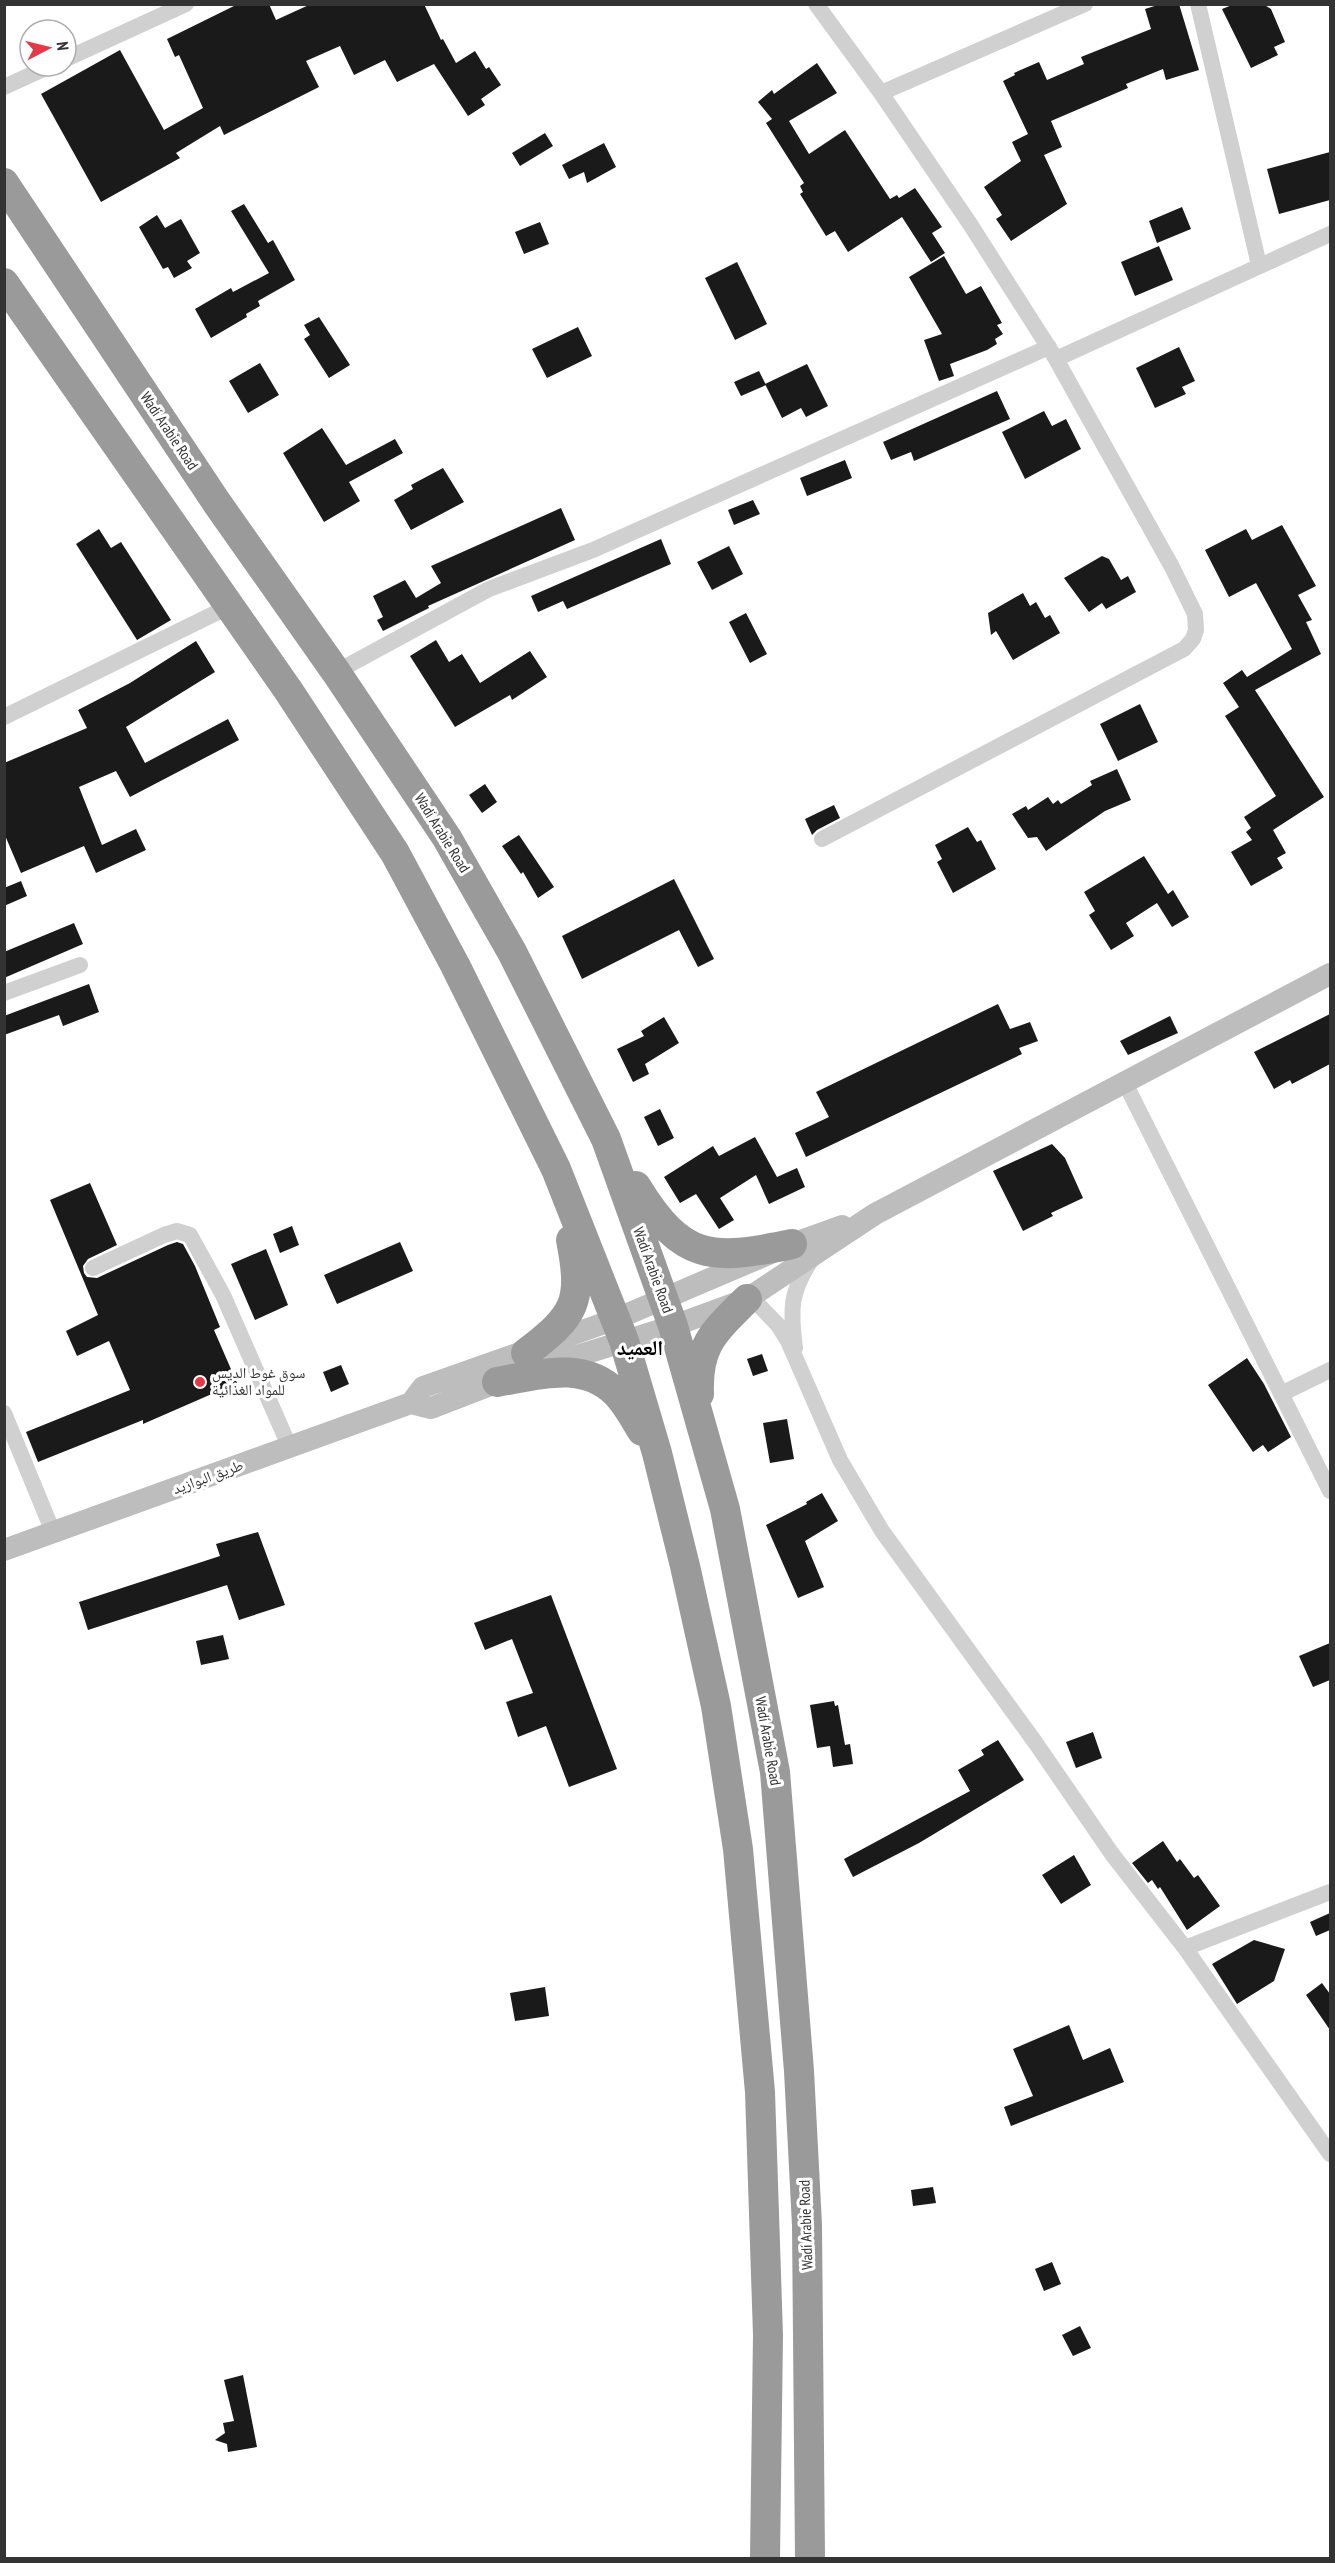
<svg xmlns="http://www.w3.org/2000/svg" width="1335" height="2563" viewBox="0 0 1335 2563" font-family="'PT Sans Narrow','Noto Naskh Arabic',sans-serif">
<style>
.building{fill:#1a1a1a}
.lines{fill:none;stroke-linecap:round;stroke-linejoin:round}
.street{stroke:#d0d0d0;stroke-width:16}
.secondary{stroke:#bdbdbd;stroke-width:22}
.highway{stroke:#9a9a9a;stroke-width:30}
.poi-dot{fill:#e63946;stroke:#fff;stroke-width:2}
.labels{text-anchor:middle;stroke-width:6;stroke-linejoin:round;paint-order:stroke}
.street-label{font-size:15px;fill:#333;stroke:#fff}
.poi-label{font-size:15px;fill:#333;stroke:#fff;text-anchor:start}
.district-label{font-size:21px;font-weight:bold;fill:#000;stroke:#fff}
</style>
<rect width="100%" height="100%" fill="#fff"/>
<!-- building -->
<path class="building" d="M238,4H269L276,20L311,4H424L441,40L443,39L456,63L475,51L486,69L489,67L501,85L481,99L485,105L468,116L434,64L397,82L385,60L354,75L340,46L306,61L319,87L224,135L220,126L176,153L180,158L101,202L41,94L120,50L164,130L203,108L179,55L175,57L167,39Z
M1161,4H1179L1199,70L1166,80L1163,69L1126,84L1128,88L1051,121L1062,147L1044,155L1067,204L1011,241L996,219L1002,215L984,187L1021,161L1012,142L1028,134L1003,81L1015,75L1014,73L1039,62L1047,80L1084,64L1081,57L1151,29L1145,9Z
M1263,4L1271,9L1285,42L1274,47L1278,55L1251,68L1222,9L1232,5Z
M817,63L837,93L789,121L809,154L845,130L890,199L897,195L899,198L915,188L942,227L932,233L945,253L931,262L902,217L848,252L835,231L826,236L800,194L803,192L800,186L804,183L766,123L772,119L758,102L772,90L774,94Z
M545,133L553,146L520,166L512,153Z
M604,143L616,167L587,183L584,172L569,179L562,165Z
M1330,152V200L1279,214L1267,169Z
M244,204L268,243L273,240L295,280L258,301L260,306L246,314L247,317L211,338L195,309L231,288L233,292L269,273L231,211Z
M1182,207L1191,229L1157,243L1149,221Z
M157,215L165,228L181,219L200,253L187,261L192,268L174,278L168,267L163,269L139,227Z
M540,222L549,244L524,254L515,232Z
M1159,246L1173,280L1135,296L1121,262Z
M944,256L966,294L981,286L1002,323L997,325L1003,334L995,339L997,344L987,350L950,364L954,376L939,381L924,340L942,334L909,277Z
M737,262L767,324L735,340L705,278Z
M319,317L350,365L329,378L304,339L310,335L304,325Z
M578,327L592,356L547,378L532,349Z
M1179,347L1195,381L1182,387L1186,394L1155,408L1136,368Z
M260,363L279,395L248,413L229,381Z
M807,364L828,406L806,417L801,408L782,418L765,384Z
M759,371L766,385L741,396L734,382Z
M997,391L1010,419L914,461L911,452L891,460L883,442Z
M1044,411L1052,426L1066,419L1081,449L1025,479L1002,432Z
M322,428L346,465L395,439L403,453L349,482L360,501L324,522L283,453Z
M845,460L852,478L807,496L800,478Z
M443,468L464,502L411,530L394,500L413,489L411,485Z
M753,500L760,514L734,525L728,510Z
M561,508L575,540L428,606L429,608L383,631L377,620L383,617L373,596L405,580L416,598L441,583L431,566Z
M1282,525L1316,586L1298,595L1312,620L1306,622L1321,654L1255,690L1324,797L1273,830L1286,853L1277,858L1283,868L1251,886L1231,852L1252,840L1246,832L1251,828L1244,817L1276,796L1225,716L1239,707L1223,683L1242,670L1247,677L1292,649L1256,583L1229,597L1205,550L1246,529L1252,540Z
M99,529L111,548L121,542L171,620L137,640L76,544Z
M661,539L671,564L567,609L563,601L538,612L531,596Z
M729,546L743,574L712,590L697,562Z
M1102,556L1109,559L1121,580L1128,576L1136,592L1106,609L1102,603L1089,612L1064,578Z
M1023,593L1030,606L1036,602L1045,618L1050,615L1060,633L1013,660L996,631L991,635L988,613Z
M746,613L767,654L750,663L729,622Z
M436,640L449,662L462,654L480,683L530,651L547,677L512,700L510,695L455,727L410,656Z
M196,641L215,672L126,727L145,763L228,719L239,740L130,797L116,771L79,787L102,845L136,829L146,850L96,873L84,846L21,873L4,833V763L87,728L78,710L130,683Z
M1140,704L1158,742L1118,761L1100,724Z
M1117,769L1131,800L1105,811L1046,851L1037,837L1028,838L1012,814L1026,806L1028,810L1048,797L1053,804L1058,800L1061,804L1092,785L1090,781Z
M485,784L497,802L482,813L469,795Z
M834,805L840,818L817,830L812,835L805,819Z
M968,827L977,842L981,840L996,869L953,893L937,862L942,859L935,845Z
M519,835L554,887L538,898L523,872L521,874L502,846Z
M1144,856L1168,894L1173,890L1189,917L1172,927L1157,903L1126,923L1134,936L1111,950L1089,915L1095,911L1084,892Z
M674,879L714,959L698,967L679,930L582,979L562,936Z
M21,881L27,896L4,906V888Z
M74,923L83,944L4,978V952Z
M89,984L99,1012L63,1026L59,1015L4,1035V1016Z
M998,1004L1010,1029L1030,1022L1038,1041L1019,1048L1022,1054L806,1157L795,1133L829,1117L816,1092Z
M1330,1014V1064L1292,1084L1290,1080L1274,1089L1254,1052Z
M1170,1016L1178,1033L1128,1055L1120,1041Z
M664,1017L679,1043L645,1064L649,1074L633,1082L617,1049L644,1036L641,1031Z
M660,1109L674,1138L658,1146L644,1117Z
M755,1137L777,1177L797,1168L805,1187L769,1204L756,1175L720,1198L734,1220L719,1229L696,1194L680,1203L664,1177L713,1146L719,1156Z
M1052,1144L1065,1158L1083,1198L1051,1213L1053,1216L1023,1231L993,1171Z
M90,1183L117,1245L88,1259L83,1266L84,1273L87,1277L97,1278L168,1245L177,1242L183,1244L195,1266L220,1327L214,1330L237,1383L143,1424V1420L38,1462L26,1432L130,1390L109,1341L77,1356L66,1331L98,1315L50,1200Z
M292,1226L299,1245L280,1253L273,1234Z
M400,1242L413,1271L337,1304L324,1275Z
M266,1249L288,1305L255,1320L231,1264Z
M762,1354L768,1371L753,1376L747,1359Z
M1247,1358L1264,1384L1291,1437L1268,1452L1263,1445L1253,1452L1208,1385Z
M341,1365L349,1384L331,1392L323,1372Z
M787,1419L794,1459L770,1463L763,1423Z
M822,1493L838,1521L805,1541L824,1587L798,1598L766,1525L807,1504L806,1502Z
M258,1532L285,1605L239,1620L227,1585L88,1630L79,1602L220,1556L216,1544Z
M551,1595L617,1769L569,1787L546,1726L518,1737L506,1702L533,1693L512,1639L485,1650L474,1623Z
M223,1635L229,1659L201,1665L196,1641Z
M1330,1643V1680L1313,1687L1299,1656Z
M834,1701L835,1706L838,1705L845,1745L850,1744L853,1764L833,1767L830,1746L817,1748L810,1705Z
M1093,1732L1102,1758L1076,1768L1066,1742Z
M998,1740L1024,1780L919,1843L853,1877L844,1859L970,1791L958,1770L984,1755L981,1750Z
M1163,1841L1177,1862L1180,1859L1194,1878L1198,1875L1220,1906L1187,1930L1160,1887L1158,1889L1152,1880L1148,1883L1132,1863Z
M1074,1855L1091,1885L1061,1904L1042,1875Z
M1330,1913V1930L1316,1936L1310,1922Z
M1254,1940L1285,1949L1274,1981L1237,2004L1212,1964Z
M1322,1983L1330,1994V2030L1306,1995Z
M545,1987L549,2016L515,2021L510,1993Z
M1069,2025L1083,2060L1110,2048L1124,2082L1011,2126L1004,2107L1033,2096L1013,2049Z
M933,2187L936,2203L913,2206L911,2190Z
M1052,2262L1061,2284L1044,2291L1035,2269Z
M1080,2326L1091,2348L1073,2356L1062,2335Z
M243,2375L257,2447L228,2452L227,2444L215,2440L225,2433L223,2423L234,2421L224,2380Z"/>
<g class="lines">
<!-- street -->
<path class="street" d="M816,4L881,93L970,224L1056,359L1172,567L1195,614L1196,630L1193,639L1184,649L822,839
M1198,4L1259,265
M66,59L186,4
M4,87L50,66
M881,93L1085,4
M1056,359L1330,234
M336,672L489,589L593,550L1049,347
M4,717L230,606
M4,993L80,965
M1124,1081L1330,1491
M93,1268L164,1235L177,1231L190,1235L223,1295L290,1448
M751,1297L778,1325L788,1341L840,1460L882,1531L1035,1742L1112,1854L1185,1948L1330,2154
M795,1348C790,1309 790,1292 812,1259
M1281,1394L1330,1370
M4,1413L53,1532
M1185,1948L1330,1892"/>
<!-- secondary -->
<path class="secondary" d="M542,1367L673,1326L747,1299L875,1214L1330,974
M411,1403L431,1408L511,1377
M411,1403L423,1387L616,1319L792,1244L842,1226
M4,1550L411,1403"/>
<!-- highway -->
<path class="highway" d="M4,183L217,503L336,672L447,838L512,952L606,1139L673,1326L725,1509L775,1772L799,2071L807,2225L810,2558
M4,283L288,690L395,853L455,965L556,1169L624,1341L657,1453L685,1566L716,1706L738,1849L760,2092L768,2335L765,2558
M636,1186C682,1261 711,1261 792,1244
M526,1353C576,1315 583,1302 571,1240
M497,1382C538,1375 583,1360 616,1393C626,1403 634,1418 642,1431
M699,1394C697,1345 714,1332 747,1299"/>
</g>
<!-- markers -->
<circle class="poi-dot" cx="200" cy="1382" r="6"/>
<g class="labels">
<!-- street labels -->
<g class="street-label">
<text transform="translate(169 431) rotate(56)" y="5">Wadi Arabie Road</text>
<text transform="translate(442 833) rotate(58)" y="5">Wadi Arabie Road</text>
<text transform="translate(653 1270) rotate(70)" y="5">Wadi Arabie Road</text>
<text transform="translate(208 1477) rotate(-20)" y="5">طريق البوازيد</text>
<text transform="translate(768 1741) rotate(80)" y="5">Wadi Arabie Road</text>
<text transform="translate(806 2225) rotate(-92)" y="5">Wadi Arabie Road</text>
</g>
<!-- poi labels -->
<g class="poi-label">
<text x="212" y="1378">سوق غوط الديس<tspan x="212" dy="17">للمواد الغذائية</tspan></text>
</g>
<!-- district labels -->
<g class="district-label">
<text x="640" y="1355">العميد</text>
</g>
</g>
<!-- border -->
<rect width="1335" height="2563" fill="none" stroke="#333333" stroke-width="12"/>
<!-- north arrow -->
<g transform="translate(48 48) rotate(83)"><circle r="28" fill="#ffffff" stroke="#adadad" stroke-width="1.5"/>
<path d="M0-4.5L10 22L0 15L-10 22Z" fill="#e63946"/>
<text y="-9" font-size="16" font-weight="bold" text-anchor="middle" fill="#333333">N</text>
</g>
</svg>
